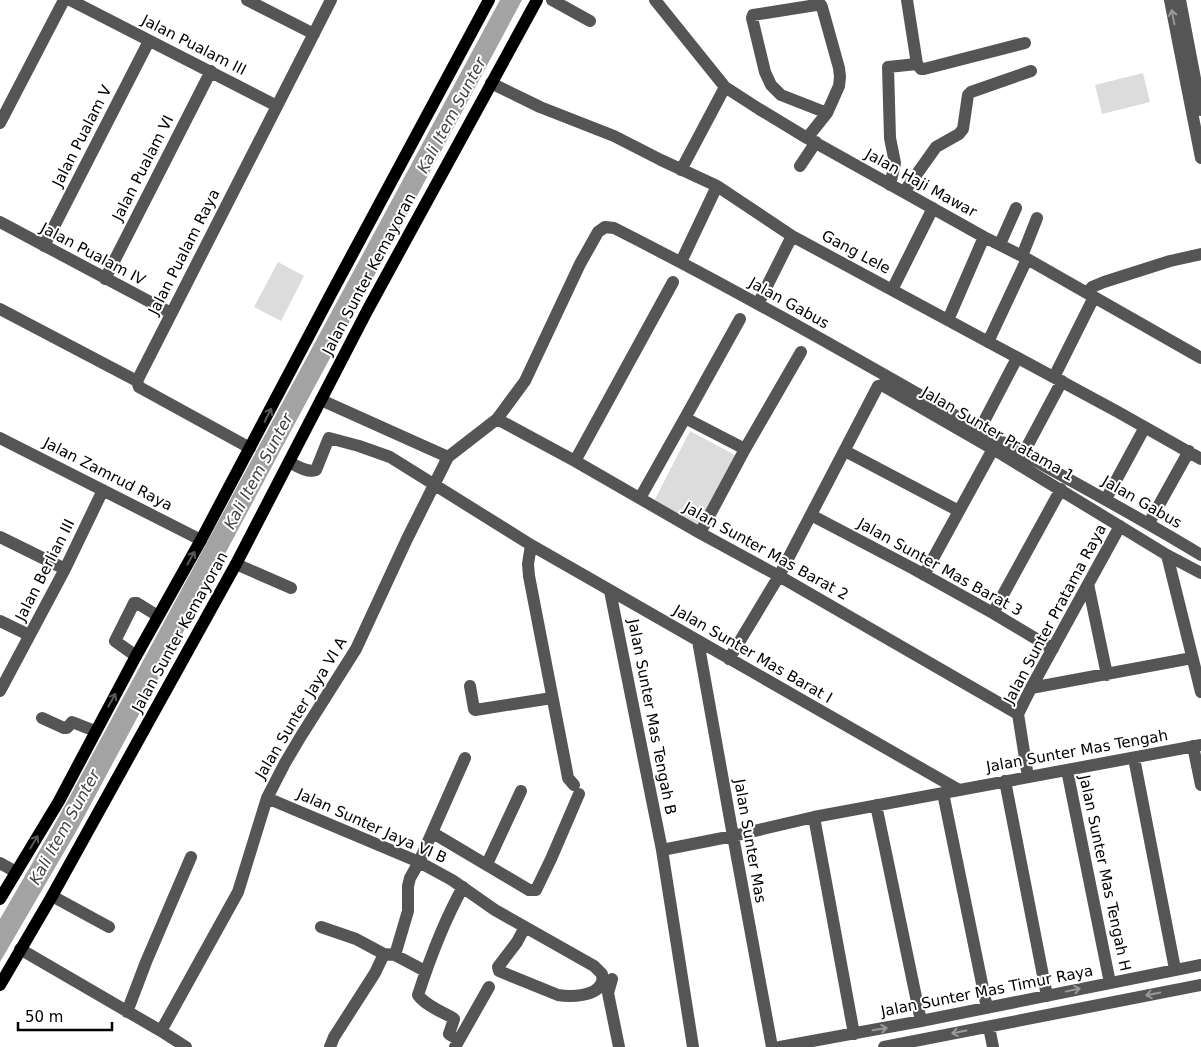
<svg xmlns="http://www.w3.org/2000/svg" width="1201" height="1047" viewBox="0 0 1201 1047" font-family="'DejaVu Sans',sans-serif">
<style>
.green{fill:#dcdcdc}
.water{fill:#a3a3a3}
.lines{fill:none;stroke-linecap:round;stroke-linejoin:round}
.minor{stroke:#555;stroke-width:12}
.major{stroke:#000;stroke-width:12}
.oneway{stroke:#999}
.oneway2{stroke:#595959}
.labels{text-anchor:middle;stroke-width:4;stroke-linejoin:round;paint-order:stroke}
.street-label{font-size:15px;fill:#000;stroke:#fff}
.water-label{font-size:16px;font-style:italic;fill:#444;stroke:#fff}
</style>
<rect width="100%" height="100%" fill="#fff"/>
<!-- green -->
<path class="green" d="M1143,73L1150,102L1102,114L1095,85Z
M278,262L304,276L281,321L254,307Z
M690,431L735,455L698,527L653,503Z"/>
<!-- water -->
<path class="water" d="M500,0H522L77,830L0,962V919L57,820Z"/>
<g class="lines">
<!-- minor -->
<path class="minor" d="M70,0L277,106
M247,0L314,34
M552,0L590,21
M655,0L725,87L759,109L807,138L984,237L1022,256L1201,358
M1170,0L1201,158
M1180,0L1201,110
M917,64L921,69H924L1025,43
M491,83L540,107L614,136L661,160L717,186L792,236L1118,412L1201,459
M0,123L64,0
M807,138L827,113L839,86L840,77L839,68L822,7L821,5H816L753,15L752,18L765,72L771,85L781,95L827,113
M800,166L816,142
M681,170L725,87
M890,185L895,163L890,138L888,67L917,64L907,0
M904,192L936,147L959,134L963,129L968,95L971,92L1031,71
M0,222L171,313
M1000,244L1016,208
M44,246L149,41
M1022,256L1037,218
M681,262L717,186
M105,279L211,71
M892,290L933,208
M1087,293L1092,287L1104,282L1170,261L1201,254
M758,304L792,236
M0,309L137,381
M948,320L984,237
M988,342L1027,259
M1054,377L1094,297
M137,381L331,0
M137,381L139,387L250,448
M321,400L448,457
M685,418L745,449
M497,419L575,461L700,533L779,576L1018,714
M980,429L1017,358
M0,438L201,540
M845,451L959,511
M1023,454L1062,381
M575,461L673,282
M289,462C297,466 307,473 316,470L328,440L329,438L359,446L390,457L531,545L959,790
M640,498L685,418L740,319
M1106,499L1145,427
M811,515L912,568L993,613L1053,649
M1149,523L1189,451
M700,533L745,449L801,352
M0,537L65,569
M531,545L528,564L529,576L566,767L568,778L574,785
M1167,555L1201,692
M236,564L291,588
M924,575L993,449
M1088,584L1107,675
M610,591L662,850L693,1047
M993,613L1061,489
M0,621L29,635
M698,641L733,836L772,1047
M136,656L115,641L134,603H137L158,616
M729,659L779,576L878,386L882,385L993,449L1167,555L1201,573
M470,686L474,709L475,710L552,698
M1031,688L1192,658
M0,691L65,569L103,490
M42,718L64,728H67L72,722L95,731
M1193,746L1201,785
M1134,758L1175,969
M1067,770L1110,983
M1028,777L1018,714L1031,688L1120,526
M1005,781L1047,996
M943,793L987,1008
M267,798L419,862L452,880L495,910L594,966L602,974C602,977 603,980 602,982C597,997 570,997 558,995L499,971L498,967L517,942L525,927
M876,805L921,1021
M814,817L854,1034
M433,833L529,890H536L551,859L579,794
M662,850L733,836L814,817L1201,745
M0,863L16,872
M487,864L521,791
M52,896L109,927
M321,927L356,939L384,954L395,955L425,971
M20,949L161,1031L186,1047
M395,955L408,911V886L410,878L419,862L465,758
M612,979L608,993L619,1047
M127,1012L146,962L191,857
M989,1027L993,1047
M161,1031L238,892L267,798L285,763L301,736L356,649L407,539L448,457L497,419L525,381L580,264L598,232L605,227L614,228C739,291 860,361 981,430C1054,472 1129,511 1201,555
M459,1040L489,987
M330,1047L334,1037L375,973L384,954
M455,1047L459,1040L449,1034L454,1019L453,1018C442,1012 425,1005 418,995C430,958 444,921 463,887
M780,1047L921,1021L1201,965
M884,1047L1201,985"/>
<!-- major -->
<path class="major" d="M0,899L59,801L136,656L201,540L332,292L489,0
M0,985L52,896L236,564L367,311L537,0"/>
</g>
<!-- one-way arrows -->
<defs><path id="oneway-shaft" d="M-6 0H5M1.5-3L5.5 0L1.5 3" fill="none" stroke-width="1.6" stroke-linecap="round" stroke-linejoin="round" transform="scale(1.25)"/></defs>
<g class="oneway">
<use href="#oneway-shaft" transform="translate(1173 17) rotate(-101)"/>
<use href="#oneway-shaft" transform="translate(1073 990) rotate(-12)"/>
<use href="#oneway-shaft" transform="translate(1153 994) rotate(169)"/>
<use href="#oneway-shaft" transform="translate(880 1029) rotate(-10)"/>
<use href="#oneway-shaft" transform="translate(959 1032) rotate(169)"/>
</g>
<g class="oneway2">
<use href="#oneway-shaft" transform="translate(268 415) rotate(-63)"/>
<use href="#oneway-shaft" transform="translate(191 558) rotate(-61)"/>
<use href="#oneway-shaft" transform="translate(112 700) rotate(-61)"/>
<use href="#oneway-shaft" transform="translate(34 842) rotate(-59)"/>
</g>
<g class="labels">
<!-- street labels -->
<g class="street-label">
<text transform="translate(194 45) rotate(27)" y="5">Jalan Pualam III</text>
<text transform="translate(82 136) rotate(-63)" y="5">Jalan Pualam V</text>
<text transform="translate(143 168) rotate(-63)" y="5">Jalan Pualam VI</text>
<text transform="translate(921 183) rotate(29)" y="5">Jalan Haji Mawar</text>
<text transform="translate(184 252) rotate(-63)" y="5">Jalan Pualam Raya</text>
<text transform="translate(856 252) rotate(28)" y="5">Gang Lele</text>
<text transform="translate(93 254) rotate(28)" y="5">Jalan Pualam IV</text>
<text transform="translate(369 274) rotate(-62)" y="5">Jalan Sunter Kemayoran</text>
<text transform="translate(789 303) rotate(29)" y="5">Jalan Gabus</text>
<text transform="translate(998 434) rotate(30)" y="5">Jalan Sunter Pratama 1</text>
<text transform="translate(108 474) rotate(27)" y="5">Jalan Zamrud Raya</text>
<text transform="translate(1142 502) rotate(30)" y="5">Jalan Gabus</text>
<text transform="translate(766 551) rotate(29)" y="5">Jalan Sunter Mas Barat 2</text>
<text transform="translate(940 567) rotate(29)" y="5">Jalan Sunter Mas Barat 3</text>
<text transform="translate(45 570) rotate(-63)" y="5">Jalan Berlian III</text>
<text transform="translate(1055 614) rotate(-62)" y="5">Jalan Sunter Pratama Raya</text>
<text transform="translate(180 632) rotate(-61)" y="5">Jalan Sunter Kemayoran</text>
<text transform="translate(753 654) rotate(30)" y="5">Jalan Sunter Mas Barat I</text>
<text transform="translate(301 708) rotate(-59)" y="5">Jalan Sunter Jaya VI A</text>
<text transform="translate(652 717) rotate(79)" y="5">Jalan Sunter Mas Tengah B</text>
<text transform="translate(1077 751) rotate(-10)" y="5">Jalan Sunter Mas Tengah</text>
<text transform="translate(372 826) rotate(24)" y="5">Jalan Sunter Jaya VI B</text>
<text transform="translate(750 841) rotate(80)" y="5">Jalan Sunter Mas</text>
<text transform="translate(1105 873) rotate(78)" y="5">Jalan Sunter Mas Tengah H</text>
<text transform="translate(987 991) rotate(-11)" y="5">Jalan Sunter Mas Timur Raya</text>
</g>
<!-- water labels -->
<g class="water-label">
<text transform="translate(451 115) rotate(-62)" y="6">Kali Item Sunter</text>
<text transform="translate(258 471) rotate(-62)" y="6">Kali Item Sunter</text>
<text transform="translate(64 827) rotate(-61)" y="6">Kali Item Sunter</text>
</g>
</g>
<!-- scale -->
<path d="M18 1022v8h94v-8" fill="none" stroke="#000000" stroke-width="2.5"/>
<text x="25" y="1022" font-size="15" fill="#000000" stroke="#ffffff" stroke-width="4" paint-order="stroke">50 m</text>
</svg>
